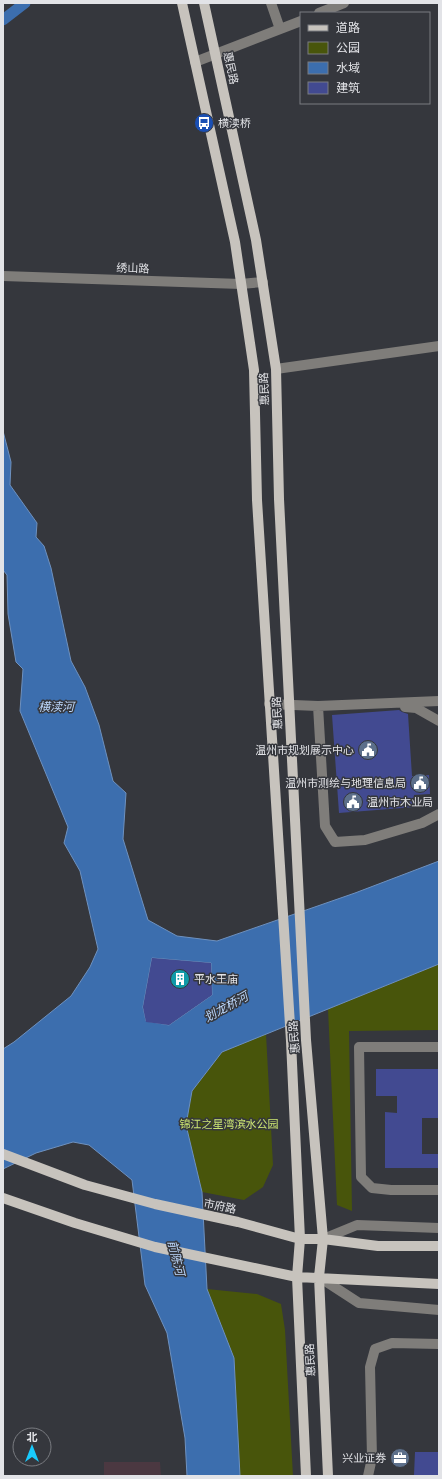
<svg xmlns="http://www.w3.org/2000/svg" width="442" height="1479" viewBox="0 0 442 1479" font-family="Quicksand,'Noto Sans SC',sans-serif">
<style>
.education{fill:#4b3841}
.green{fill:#48550b}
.water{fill:#3c6eae;stroke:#6e91bf;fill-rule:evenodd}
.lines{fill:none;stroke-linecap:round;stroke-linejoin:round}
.canal{stroke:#3c6eae;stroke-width:11}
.building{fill:#424a91}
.minor{stroke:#7f7d7a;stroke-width:10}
.major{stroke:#c7c3bd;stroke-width:10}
.labels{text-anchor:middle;stroke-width:3;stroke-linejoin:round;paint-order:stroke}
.street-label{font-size:11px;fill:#e2e3e7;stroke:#35373d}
.poi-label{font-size:11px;fill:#e2e3e7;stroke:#35373d;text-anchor:start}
.park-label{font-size:11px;fill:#cce571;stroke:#35373d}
.water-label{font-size:12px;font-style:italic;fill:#bcd7fb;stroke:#35373d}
</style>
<rect width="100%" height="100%" fill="#35373d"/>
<!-- education -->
<path class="education" d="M104,1462H160L161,1476H104Z"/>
<!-- green -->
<path class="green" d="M439,964V1030L349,1031L352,1211L337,1205L328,1009Z
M266,1034L273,1165L263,1187L244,1200L202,1192L186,1125L192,1091L222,1052Z
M207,1289L257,1294L281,1304L285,1330L293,1476H240L234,1358Z"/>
<!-- water -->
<path class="water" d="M3,431L11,462L10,485L37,523L36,537L44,546L51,568L71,661L85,687L99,725L113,781L126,793L123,839L148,920L177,936L217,941L355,893L439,861V964L222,1052L192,1091L186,1125L202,1192L207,1289L234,1358L240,1476H187L185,1438L167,1333L145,1285L132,1180L89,1145L73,1142L36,1153L3,1169V1049L14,1042L71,996L90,967L98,949L80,871L64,843L68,827L20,711L23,669L16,662L8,614L7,575L3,570ZM152,958L211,963L212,995L169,1025L146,1021L143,1007Z"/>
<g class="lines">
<!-- canal -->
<path class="canal" d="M3,20L25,3"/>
</g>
<!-- building -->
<path class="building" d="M399,710L402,712L408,714L412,776L429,775L430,794L414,795L415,807L339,813L332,715Z
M152,958L211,963L212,995L169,1025L146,1022L143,1007Z
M376,1069H439V1118H422V1154H439V1168H385V1112L397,1113V1096H376Z
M415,1452H439V1476L414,1475Z"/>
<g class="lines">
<!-- minor -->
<path class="minor" d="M271,3L280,29
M319,13L344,3
M195,62L301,21
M3,276L241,284L263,282
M276,369L439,346
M269,704L318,706L439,701
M318,706L325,826L335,842L365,840L422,823L439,814
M405,707L416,708L439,721
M439,1047H359L361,1177L372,1188L391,1190H439
M323,1239L357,1225L439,1228
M319,1277L359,1303L439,1310
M368,1476L372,1458L370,1367L375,1349L392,1343L439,1344"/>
<!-- major -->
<path class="major" d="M182,3L235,242L254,370L257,500L291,1041L300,1239L297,1277L306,1476
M204,3L256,240L276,369L279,499L306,1040L323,1239L319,1277L328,1476
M3,1154L85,1185L155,1204L238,1222L300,1239H323L378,1246H439
M3,1198L75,1223L155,1247L297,1277L439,1284"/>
</g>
<!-- icons -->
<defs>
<g id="bus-disc" transform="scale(1)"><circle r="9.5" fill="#1a4fb4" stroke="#35373d"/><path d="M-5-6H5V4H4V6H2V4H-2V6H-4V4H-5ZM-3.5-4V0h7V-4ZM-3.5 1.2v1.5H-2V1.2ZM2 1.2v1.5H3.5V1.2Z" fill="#fff"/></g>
<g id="civic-disc" transform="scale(1)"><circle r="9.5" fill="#5c6f8a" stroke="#35373d"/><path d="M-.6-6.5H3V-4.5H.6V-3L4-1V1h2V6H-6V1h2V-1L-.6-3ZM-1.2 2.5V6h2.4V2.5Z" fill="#fff"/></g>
<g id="building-disc" transform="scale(1)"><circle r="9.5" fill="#0f9aa8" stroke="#35373d"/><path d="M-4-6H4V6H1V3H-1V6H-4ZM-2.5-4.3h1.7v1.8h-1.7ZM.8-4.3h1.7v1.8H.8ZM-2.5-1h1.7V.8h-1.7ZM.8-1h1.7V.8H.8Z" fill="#fff"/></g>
<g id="office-disc" transform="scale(1)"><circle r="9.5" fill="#5c6f8a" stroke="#35373d"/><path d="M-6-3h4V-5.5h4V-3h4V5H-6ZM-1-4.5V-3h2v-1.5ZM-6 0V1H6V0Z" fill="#fff"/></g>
</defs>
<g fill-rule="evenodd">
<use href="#bus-disc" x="204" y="123"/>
<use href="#civic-disc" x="368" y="750"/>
<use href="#civic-disc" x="420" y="783"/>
<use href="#civic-disc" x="353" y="802"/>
<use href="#building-disc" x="180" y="979"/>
<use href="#office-disc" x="400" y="1458"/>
</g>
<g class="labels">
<!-- street labels -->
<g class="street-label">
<text transform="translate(231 68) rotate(78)" y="4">惠民路</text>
<text transform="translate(133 268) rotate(2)" y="4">绣山路</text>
<text transform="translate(264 389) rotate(-92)" y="4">惠民路</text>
<text transform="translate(277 713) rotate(-93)" y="4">惠民路</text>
<text transform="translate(294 1037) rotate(-94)" y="4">惠民路</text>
<text transform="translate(220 1206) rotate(12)" y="4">市府路</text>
<text transform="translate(310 1360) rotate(-93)" y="4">惠民路</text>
</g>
<!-- poi labels -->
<g class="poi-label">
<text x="218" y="127">横渎桥</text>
<text x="354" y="754" text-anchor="end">温州市规划展示中心</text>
<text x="406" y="787" text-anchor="end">温州市测绘与地理信息局</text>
<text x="367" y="806">温州市木业局</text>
<text x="194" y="983">平水王庙</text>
<text x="386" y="1462" text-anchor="end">兴业证券</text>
</g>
<!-- park labels -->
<g class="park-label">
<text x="229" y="1128">锦江之星湾滨水公园</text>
</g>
<!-- water labels -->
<g class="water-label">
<text x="56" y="711">横渎河</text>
<text transform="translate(226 1007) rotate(-29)" y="4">划龙桥河</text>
<text transform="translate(176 1258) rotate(76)" y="4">前陈河</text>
</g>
</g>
<!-- border -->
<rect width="442" height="1479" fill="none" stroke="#e2e3e7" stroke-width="8"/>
<!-- legend -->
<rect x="300" y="12" width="130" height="92" fill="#35373d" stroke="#7a7c81"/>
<rect x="308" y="25" width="20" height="6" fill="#c7c3bd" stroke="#7a7c81"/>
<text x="336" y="32" font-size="12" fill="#e2e3e7">道路</text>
<rect x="308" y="42" width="20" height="12" fill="#48550b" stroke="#7a7c81"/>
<text x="336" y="52" font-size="12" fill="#e2e3e7">公园</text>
<rect x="308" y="62" width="20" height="12" fill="#3c6eae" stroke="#7a7c81"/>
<text x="336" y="72" font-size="12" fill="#e2e3e7">水域</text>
<rect x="308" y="82" width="20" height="12" fill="#424a91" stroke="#7a7c81"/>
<text x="336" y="92" font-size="12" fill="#e2e3e7">建筑</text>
<!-- north arrow -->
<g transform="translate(32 1447)"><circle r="19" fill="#35373d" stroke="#7a7c81"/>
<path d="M0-3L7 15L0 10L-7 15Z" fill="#19cafc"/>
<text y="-6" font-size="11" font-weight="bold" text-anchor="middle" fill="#e2e3e7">北</text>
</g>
</svg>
